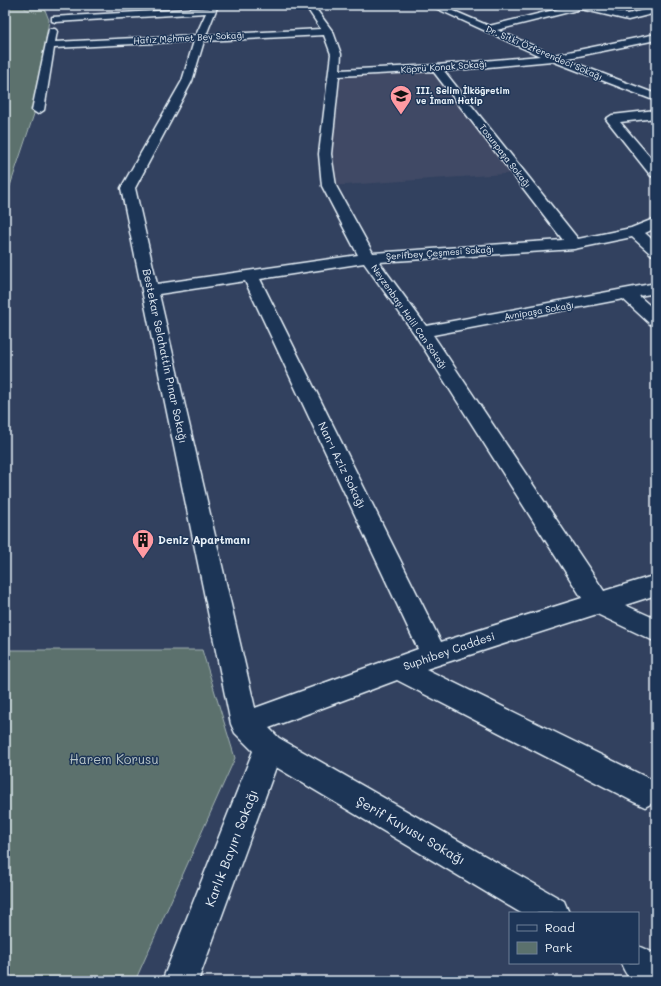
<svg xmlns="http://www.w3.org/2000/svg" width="661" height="986" viewBox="0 0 661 986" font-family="Mali,sans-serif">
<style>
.built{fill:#414a65}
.green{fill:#5b716d;stroke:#a2b1b2}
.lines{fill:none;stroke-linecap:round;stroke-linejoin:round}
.minor-casing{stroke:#e8f1f8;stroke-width:3}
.path{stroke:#e8f1f8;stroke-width:1;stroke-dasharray:0.5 1.5;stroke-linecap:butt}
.minor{fill:#1d3557;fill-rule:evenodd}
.labels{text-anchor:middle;stroke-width:3;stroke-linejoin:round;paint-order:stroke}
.far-street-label{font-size:9px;fill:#e8f1f8;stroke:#1d3557}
.far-poi-label{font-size:9px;font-weight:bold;fill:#e8f1f8;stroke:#1d3557;text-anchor:start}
.street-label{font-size:11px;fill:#e8f1f8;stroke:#1d3557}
.poi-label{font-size:11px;font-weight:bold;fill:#e8f1f8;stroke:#1d3557;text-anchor:start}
.near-park-label{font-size:13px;fill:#b7c4c7;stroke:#1d3557}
.near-street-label{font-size:13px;fill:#e8f1f8;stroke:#1d3557}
</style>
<rect width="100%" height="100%" fill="#32415f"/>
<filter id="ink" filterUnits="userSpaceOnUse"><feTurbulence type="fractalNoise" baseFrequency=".025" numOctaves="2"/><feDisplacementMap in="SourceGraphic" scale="8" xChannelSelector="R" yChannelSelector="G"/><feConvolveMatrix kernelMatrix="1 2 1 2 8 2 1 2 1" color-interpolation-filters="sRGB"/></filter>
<g filter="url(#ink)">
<!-- built -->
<path class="built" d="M436,68L519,173L329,186L335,73Z"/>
<!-- green -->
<path class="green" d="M5,5H43L49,20L34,114L5,201Z
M5,650H202L235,758L135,981H5Z"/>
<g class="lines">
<!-- minor casing -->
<g class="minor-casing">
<path id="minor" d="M210,5H218L206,35L321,29L305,5H313L333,32L341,54L340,70L436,65L540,56L429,5H440L489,26L574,5H589L628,14L656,7V13L628,20L581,9L497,30L554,55L656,34V40L564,59L656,94V101L552,61L444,71L578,239L631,228L656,218V228L645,233L656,243V256L651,254L632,237L574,249L379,262L426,326L656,283V293L639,296L656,311V325L650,324L623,299L433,335L604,591L656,575V595L625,605L656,619V642L597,614L426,669L656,782V801L645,807L634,802L397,680L269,728L279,738L564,901L569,913H521L276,767L198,981H162L253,751L235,733L231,724L121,188L182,81L194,41L54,48L44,110L38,114L32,110L49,29H55L57,31L55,42L196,35L206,13L55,22L52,21V17L208,8ZM324,35L331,54L319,154L322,186L358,255L157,284L135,188L192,81L204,41ZM433,71L563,240L373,253L336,186L331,154L339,76ZM364,263L414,333L582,598L441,642L260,279ZM245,281L418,649L255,708L159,294Z
M656,110V118L620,122L656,164V177L651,176L606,119L612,115Z
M638,946L656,954V981C635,981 629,984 621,963H638Z"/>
</g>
<!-- path -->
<path class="path" d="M24,5L25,9L37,13"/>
<!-- minor -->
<use href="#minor" class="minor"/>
</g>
</g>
<!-- icons -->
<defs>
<g id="school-pin" transform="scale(1.15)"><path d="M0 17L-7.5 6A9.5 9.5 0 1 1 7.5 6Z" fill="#ff9aa2" stroke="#1d3557"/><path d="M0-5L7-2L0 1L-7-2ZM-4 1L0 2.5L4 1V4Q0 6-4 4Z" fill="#111"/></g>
<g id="building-pin" transform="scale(1.15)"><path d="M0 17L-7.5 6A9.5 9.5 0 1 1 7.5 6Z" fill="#ff9aa2" stroke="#1d3557"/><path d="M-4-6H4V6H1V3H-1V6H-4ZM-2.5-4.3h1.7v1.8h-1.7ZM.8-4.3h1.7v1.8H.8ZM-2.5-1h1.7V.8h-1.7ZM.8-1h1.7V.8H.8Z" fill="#111"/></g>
</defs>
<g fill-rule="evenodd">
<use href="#school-pin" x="401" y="96"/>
<use href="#building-pin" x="143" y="540"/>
</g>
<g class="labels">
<!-- far-street labels -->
<g class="far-street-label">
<text transform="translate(189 38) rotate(-3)" y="3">Hafız Mehmet Bey Sokağı</text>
<text transform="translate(544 53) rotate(23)" y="3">Dr. Sıtkı Özferendeci Sokağı</text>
<text transform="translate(444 67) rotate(-4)" y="3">Köprü Konak Sokağı</text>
<text transform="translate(505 156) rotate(52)" y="3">Tosunpaşa Sokağı</text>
<text transform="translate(440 253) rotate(-4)" y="3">Şerifbey Çeşmesi Sokağı</text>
<text transform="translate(539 311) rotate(-10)" y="3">Avnipaşa Sokağı</text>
<text transform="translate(409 317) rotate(55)" y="3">Neyzenbaşı Halil Can Sokağı</text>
</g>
<!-- far-poi labels -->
<g class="far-poi-label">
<text x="416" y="94">III. Selim İlköğretim<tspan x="416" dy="10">ve İmam Hatip</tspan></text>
</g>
<!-- street labels -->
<g class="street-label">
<text transform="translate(165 356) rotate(78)" y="4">Bestekar Selahattin Pınar Sokağı</text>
<text transform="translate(342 465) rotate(64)" y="4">Nan-ı Aziz Sokağı</text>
<text transform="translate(449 651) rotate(-19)" y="4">Suphibey Caddesi</text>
</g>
<!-- poi labels -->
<g class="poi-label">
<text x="158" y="544">Deniz Apartmanı</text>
</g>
<!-- near-park labels -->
<g class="near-park-label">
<text x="114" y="764">Harem Korusu</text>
</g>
<!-- near-street labels -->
<g class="near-street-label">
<text transform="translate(411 830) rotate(30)" y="5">Şerif Kuyusu Sokağı</text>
<text transform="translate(231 848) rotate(-69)" y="5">Karlık Bayırı Sokağı</text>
</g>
</g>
<!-- margin -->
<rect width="661" height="986" fill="none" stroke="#1d3557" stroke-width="20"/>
<rect x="10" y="10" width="641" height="966" fill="none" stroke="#e8f1f8" stroke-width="1.5" filter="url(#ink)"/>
<!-- legend -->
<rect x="509" y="912" width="130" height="52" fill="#1d3557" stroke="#6e8097"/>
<rect x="517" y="925" width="20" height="6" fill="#1d3557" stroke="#6e8097"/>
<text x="545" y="932" font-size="12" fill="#e8f1f8">Road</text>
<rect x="517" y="942" width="20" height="12" fill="#5b716d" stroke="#6e8097"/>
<text x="545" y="952" font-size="12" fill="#e8f1f8">Park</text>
</svg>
